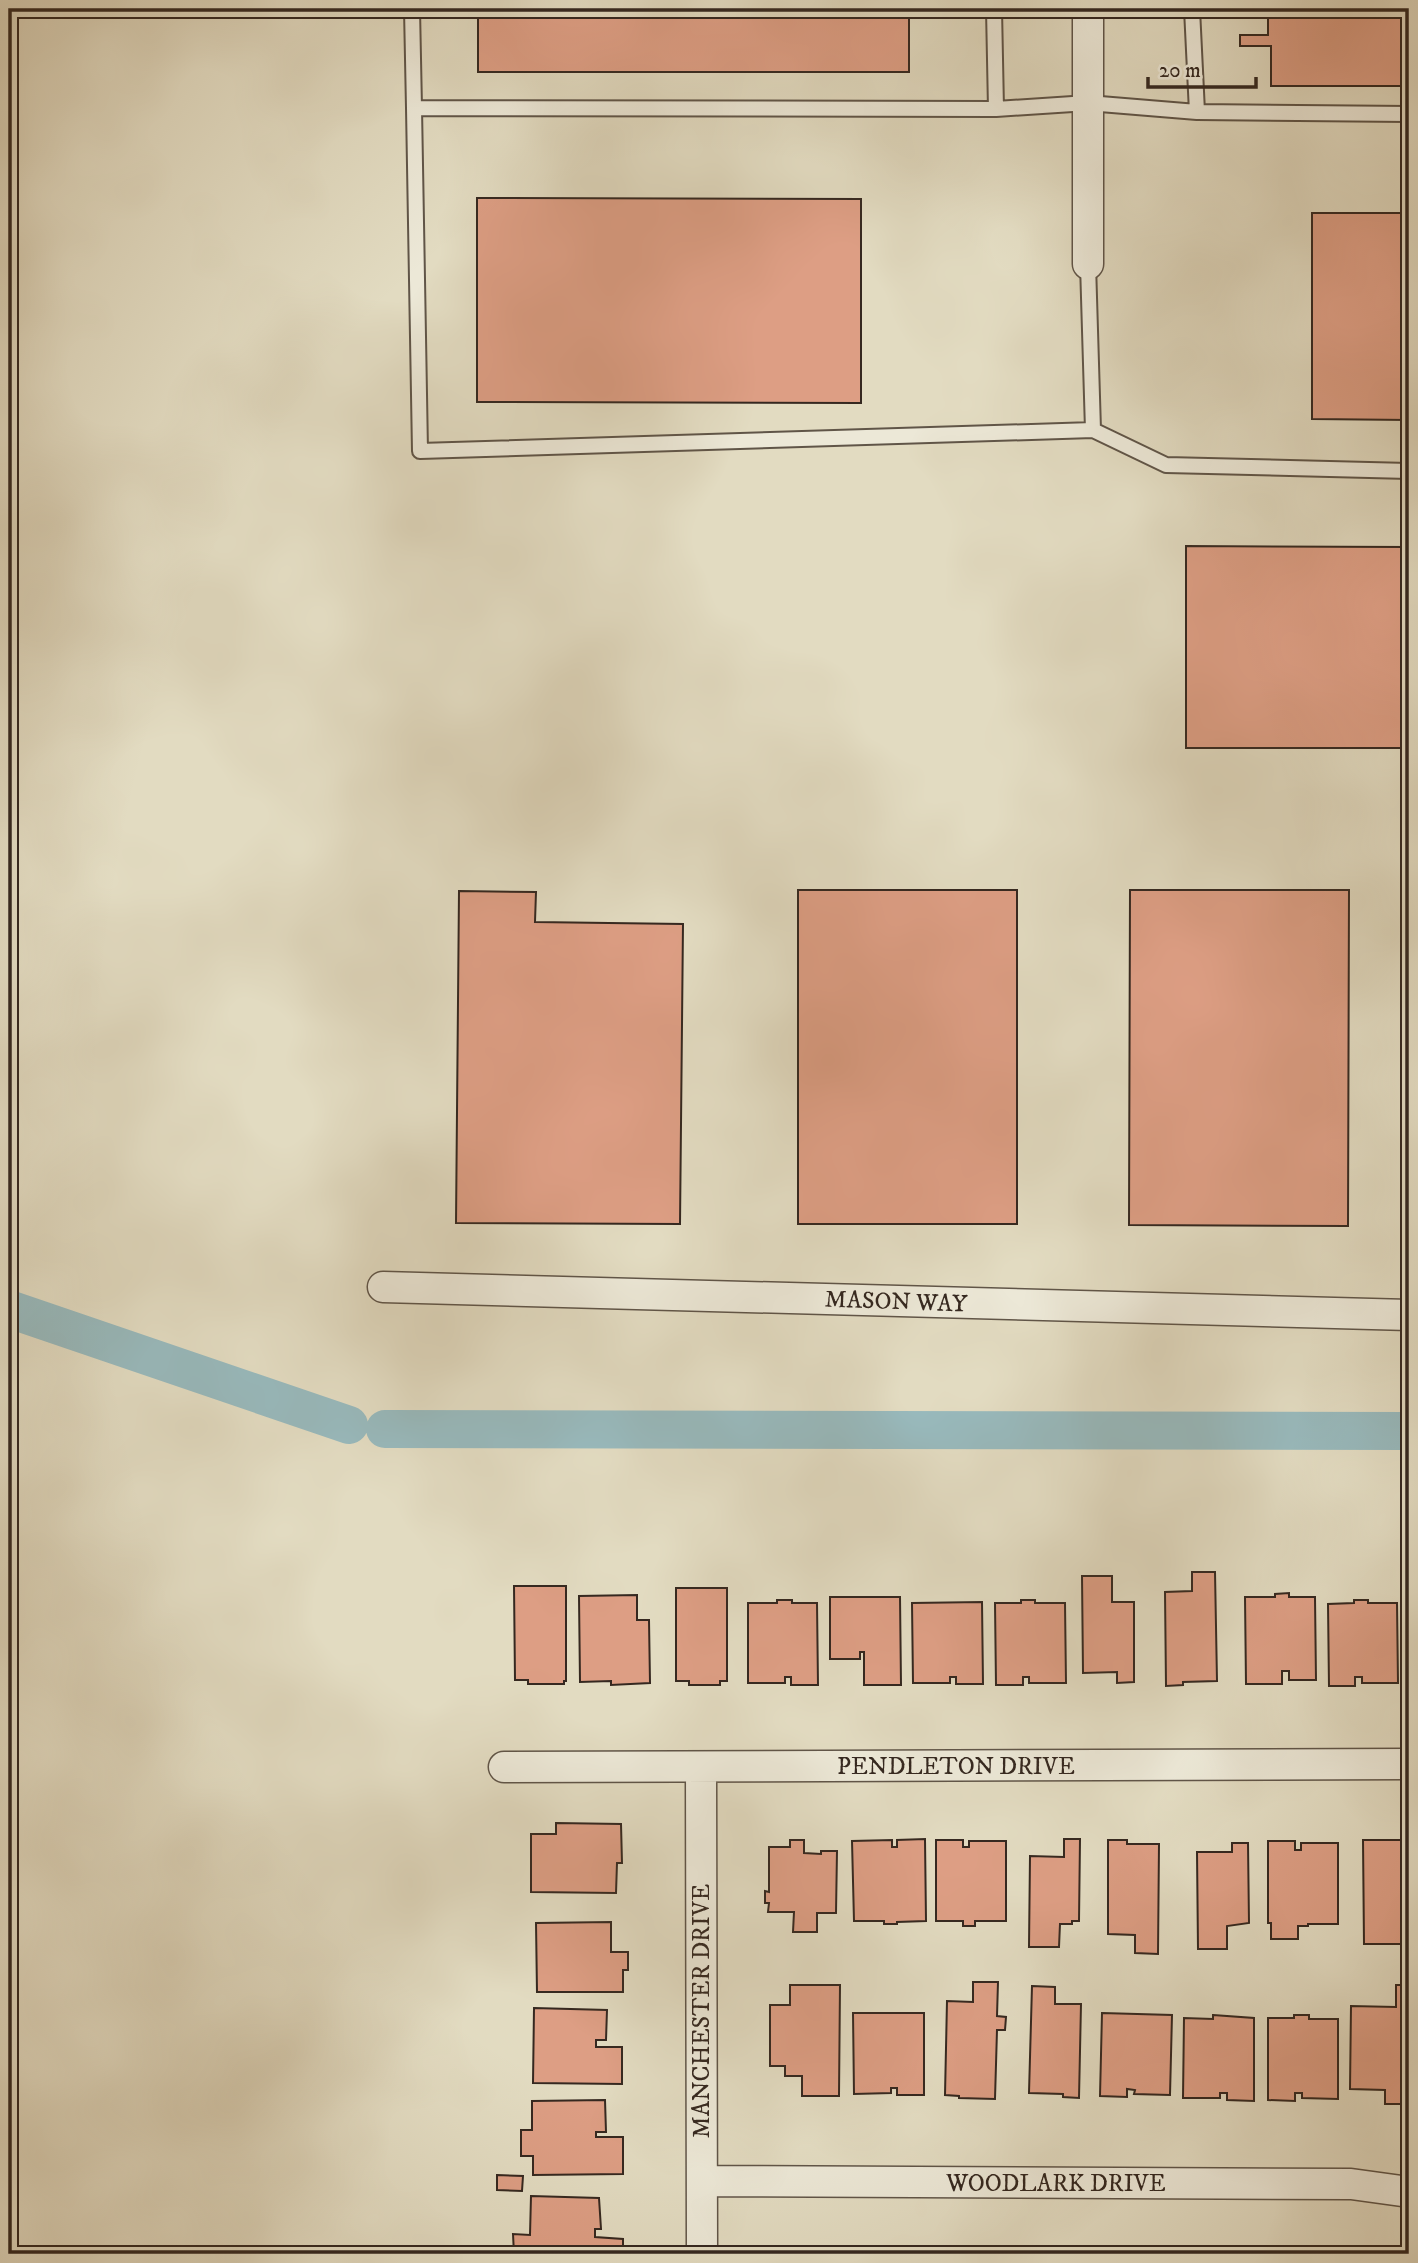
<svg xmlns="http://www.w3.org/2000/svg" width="1418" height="2263" viewBox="0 0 1418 2263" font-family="'IM FELL DW Pica',serif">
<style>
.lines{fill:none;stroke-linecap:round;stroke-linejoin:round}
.canal{stroke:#98b9bc;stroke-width:38}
.building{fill:#dd9e84;stroke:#352820;stroke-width:2}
.service-casing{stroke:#605548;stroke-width:18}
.minor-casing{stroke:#605548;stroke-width:33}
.service{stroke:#ece8d7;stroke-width:14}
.minor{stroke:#ece8d7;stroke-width:30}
.labels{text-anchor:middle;stroke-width:6;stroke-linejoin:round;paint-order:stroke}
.street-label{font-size:24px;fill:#352820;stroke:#ece8d7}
</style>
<rect width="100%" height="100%" fill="#e2dbc1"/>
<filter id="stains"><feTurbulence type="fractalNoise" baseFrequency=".00286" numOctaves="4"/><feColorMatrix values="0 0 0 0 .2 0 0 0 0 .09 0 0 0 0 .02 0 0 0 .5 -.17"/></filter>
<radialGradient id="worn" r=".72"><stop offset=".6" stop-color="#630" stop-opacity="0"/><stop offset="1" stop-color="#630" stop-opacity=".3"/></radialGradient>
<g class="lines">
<!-- canal -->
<path class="canal" d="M9,1309L349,1425
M385,1429L1409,1431"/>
</g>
<!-- building -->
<path class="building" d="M478,9H909V72H478Z
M1268,9H1409V86H1271V46H1240V35H1268Z
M477,198L861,199V403L477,402Z
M1312,213H1409V420L1312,419Z
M1186,546L1409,547V748H1186Z
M798,890H1017V1224H798Z
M1130,890H1349L1348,1226L1129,1225Z
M459,891L536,892L535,922L683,924L680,1224L456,1223Z
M1192,1572H1215L1217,1681L1183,1682V1685L1166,1686L1165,1592L1192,1591Z
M1082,1576H1112V1602H1134V1682L1117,1683V1672L1083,1673Z
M514,1586H566V1681H564V1684H528V1680H515Z
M676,1588H727V1681H720V1685H689V1681H676Z
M1289,1593V1597H1315L1316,1680H1289V1671H1282V1684H1246L1245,1597H1275V1594Z
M637,1595V1620H649L650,1683L611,1685V1681L580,1682L579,1596Z
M830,1597H900L901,1685H864V1652H860V1659H830Z
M777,1600H792V1603H817L818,1685H791V1677H785V1683H748V1603H777Z
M1021,1600H1035V1603H1065L1066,1683H1029V1677H1023V1685H996L995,1603H1021Z
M1354,1600H1368V1603H1397L1398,1683H1362V1677H1355V1686H1329L1328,1604L1354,1603Z
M982,1602L983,1684H956V1677H950V1683H913L912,1603Z
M556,1823L621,1824L622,1863H617L616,1893L531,1892V1834H556Z
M925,1839L926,1921L897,1922V1924H884V1921H854L852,1841L892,1840V1847H897V1840Z
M1064,1839H1080L1079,1921H1072V1924H1060L1059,1947H1029L1030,1856L1064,1857Z
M790,1840H804V1853L821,1854V1851H837L836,1913H817V1932H793L794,1912H768L769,1903H765V1891L769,1892V1847H790Z
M936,1840H963V1847H969V1841H1006V1921H975V1926H963V1921H936Z
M1108,1840H1127V1844H1159L1158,1954L1135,1953V1935L1108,1934Z
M1363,1840H1401V1850H1409V1944H1364Z
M1268,1841H1295V1850H1301V1843H1338V1924H1308V1926H1298V1939H1271V1923H1268Z
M1232,1843H1248L1249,1923L1227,1926V1949H1198L1197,1852H1232Z
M611,1922V1952H628V1970H623V1992H537L536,1923Z
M973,1982H998L997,2016L1006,2017L1005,2030H997L995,2099L959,2098V2096L945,2095L947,2001L973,2002Z
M790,1985H840L839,2096H802V2076H785V2066H770V2005H790Z
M1396,1985H1409V2104H1385V2090L1350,2089L1351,2006L1396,2007Z
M1032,1986L1055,1987V2004H1081L1079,2098L1063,2097V2094L1029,2093Z
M534,2008L607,2010L606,2040H596V2047H622V2084L533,2083Z
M853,2013H924V2095H897V2088H891V2093L854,2094Z
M1102,2013L1172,2015L1170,2095L1134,2094L1135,2090L1127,2089V2097L1100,2096Z
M1213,2015L1254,2018V2101L1227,2100V2093H1220V2098H1183L1184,2018L1213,2019Z
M1294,2015H1309V2019H1338V2099L1302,2098V2093H1295V2101L1268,2100V2018H1294Z
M605,2100L606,2132H596V2137H623V2174L533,2175V2156H521V2130H532V2101Z
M497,2175L523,2176L522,2191L497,2190Z
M531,2196L599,2198L601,2229H595V2237L623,2239V2254H514L513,2234L530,2235Z
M1161,2251L1162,2254H1116V2252Z"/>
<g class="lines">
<!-- service casing -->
<g class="service-casing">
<path id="service" d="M412,9L414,108L996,109L994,9
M1192,9L1197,112
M414,108L420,451L1093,430L1088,264
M996,109L1088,103L1197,112L1409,114
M1093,430L1166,465L1409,471"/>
</g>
<!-- minor casing -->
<g class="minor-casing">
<path id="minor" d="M1088,9V264
M383,1287L1409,1315
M504,1767L1409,1764
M701,1768L702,2254
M702,2181L1351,2184L1409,2192"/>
</g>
<!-- service -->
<use href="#service" class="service"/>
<!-- minor -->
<use href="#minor" class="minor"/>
</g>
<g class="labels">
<!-- street labels -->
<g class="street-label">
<text transform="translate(896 1301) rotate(2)" y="8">MASON WAY</text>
<text x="956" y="1774">PENDLETON DRIVE</text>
<text transform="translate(701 2011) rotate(-90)" y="8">MANCHESTER DRIVE</text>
<text x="1056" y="2191">WOODLARK DRIVE</text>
</g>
</g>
<!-- margin -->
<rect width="1418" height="2263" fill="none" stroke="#e2dbc1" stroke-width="35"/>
<rect x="10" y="10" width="1397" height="2242" fill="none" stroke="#352820" stroke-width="3.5"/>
<rect x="18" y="18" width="1383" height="2228" fill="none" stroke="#352820" stroke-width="2"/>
<!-- scale -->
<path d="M1148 77v10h108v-10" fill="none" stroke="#352820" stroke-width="3.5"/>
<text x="1159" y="77" font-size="21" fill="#352820" stroke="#ece8d7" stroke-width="5" paint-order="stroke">20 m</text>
<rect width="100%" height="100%" filter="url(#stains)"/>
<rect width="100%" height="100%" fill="url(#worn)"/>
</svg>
